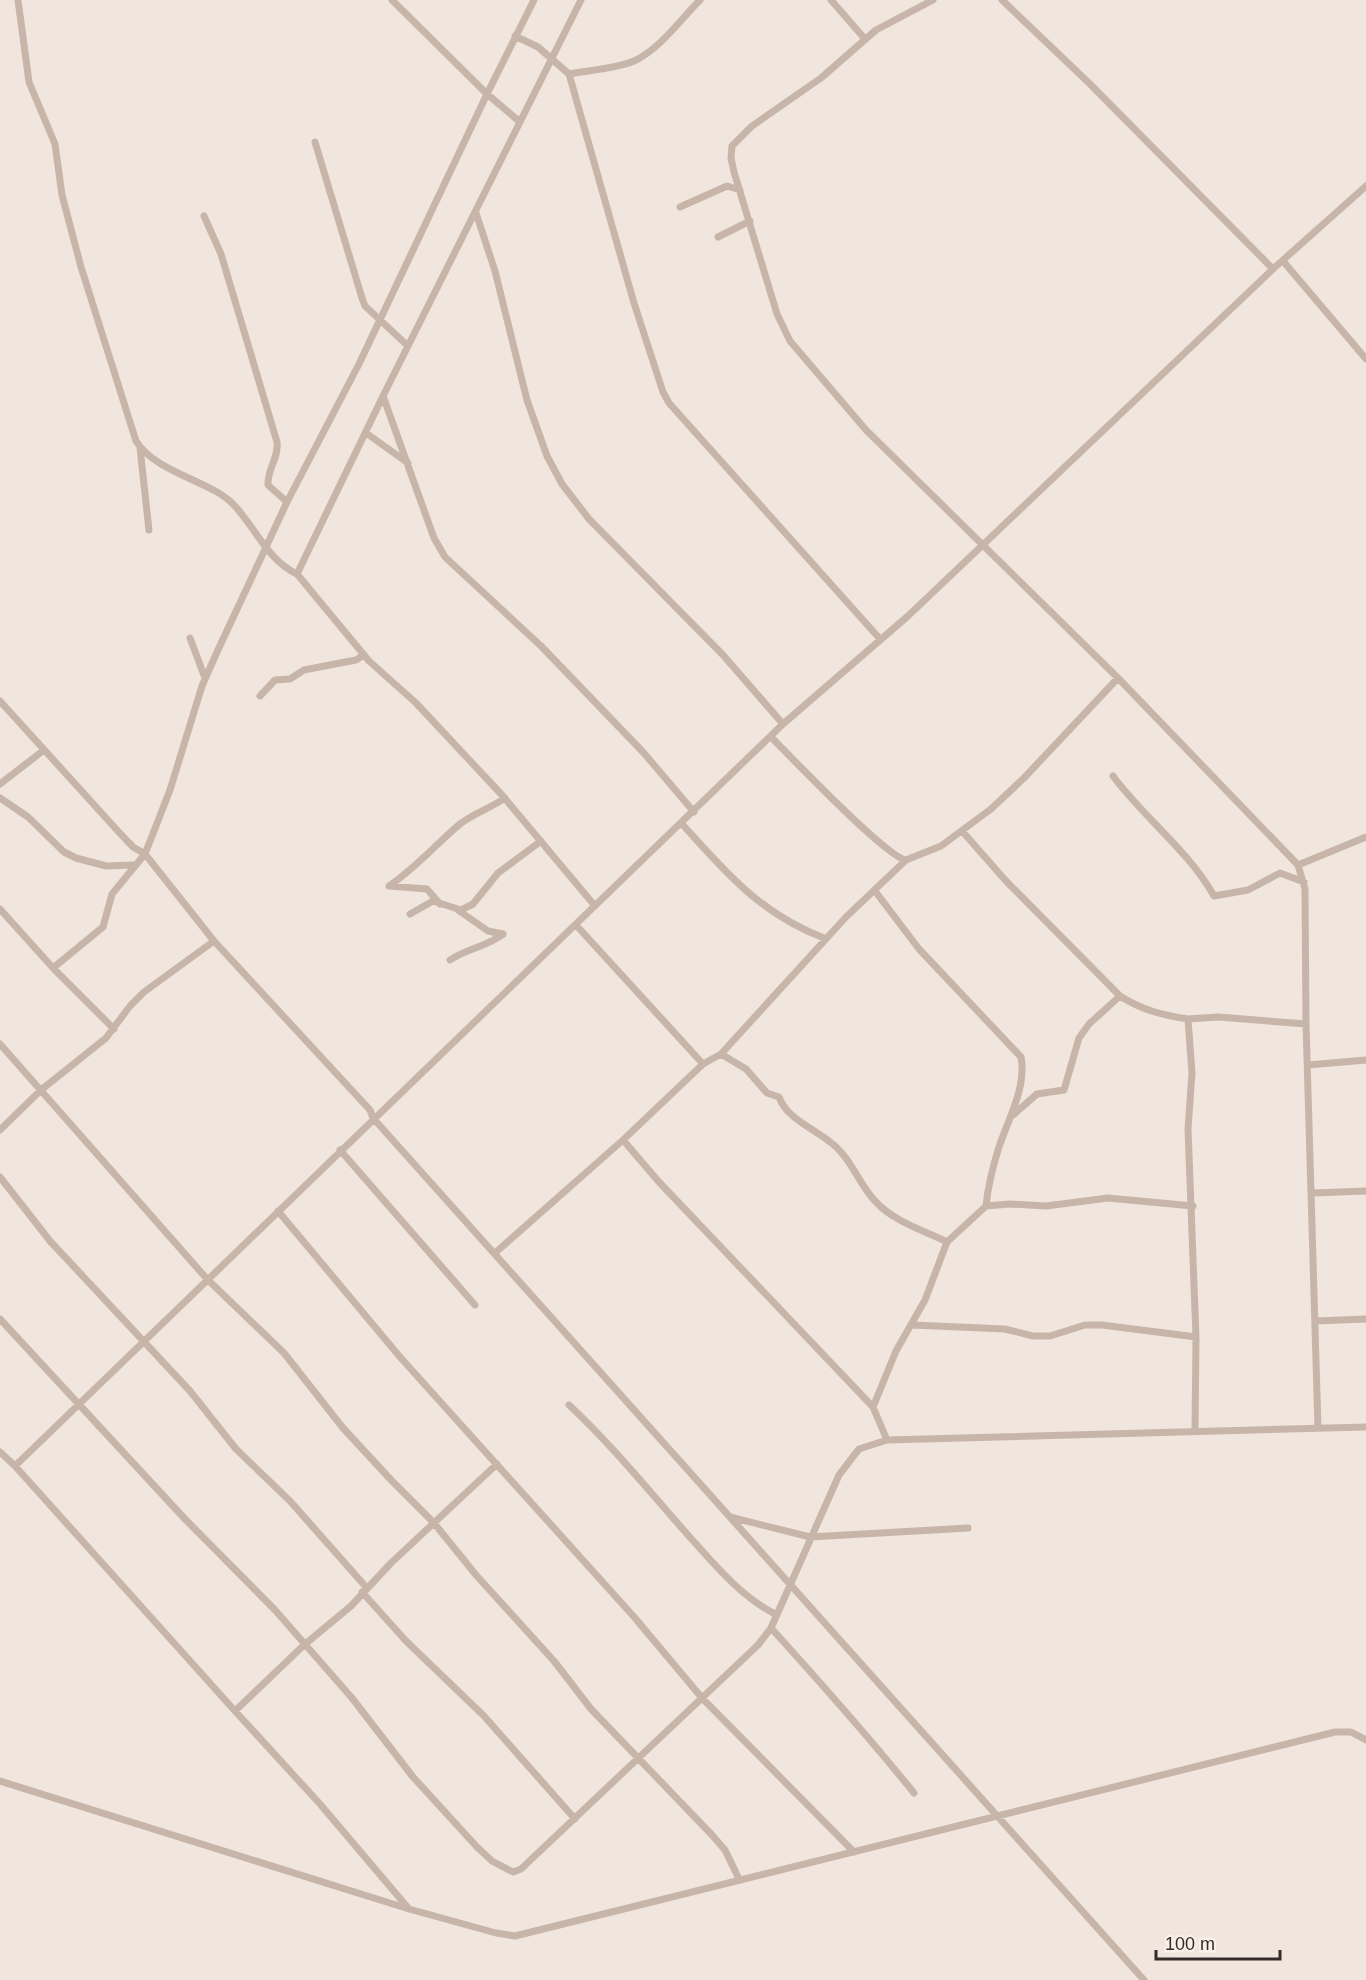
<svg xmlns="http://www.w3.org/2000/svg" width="1366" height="1980" viewBox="0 0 1366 1980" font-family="Helvetica,sans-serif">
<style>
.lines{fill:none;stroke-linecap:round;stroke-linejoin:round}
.minor{stroke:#c7b5aa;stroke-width:7}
</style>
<rect width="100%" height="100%" fill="#f0e6dd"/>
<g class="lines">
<!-- minor -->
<path class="minor" d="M18,0L29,82L55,144L62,195L81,267L136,441C155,472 210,481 232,503C255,526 266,559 297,574
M392,0L487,94L520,122
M581,0L383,396L297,574L369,661L416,703L502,795L595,906
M831,0L865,39
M933,0L876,30L821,78L752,126L732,146L731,158L734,172L777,314L790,341L866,430L1118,678L1298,865L1305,889L1306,1024L1318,1428
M1002,0L1090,84L1273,269
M515,36L538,47L569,74L634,303L663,392L669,403L880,639
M569,74C589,70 615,69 634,61C660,49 680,20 700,0
M315,142L362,298L365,306L408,346
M680,207L727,186L740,190
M476,213L495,271L527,400L547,456L562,484L589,519L723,655L783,724
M204,216L221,254L277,442C279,458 267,469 268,485L287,502
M718,237L750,221
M1283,261L1366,359
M383,396L434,538L445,557L541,646L643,752L694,812
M366,433L408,463
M140,448L149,530
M190,638L205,678
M260,696L275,680L290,679L304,670L356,660L364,655
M0,701L116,829L133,847L145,854L214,941L370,1110L373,1118L1144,1980
M771,737C791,757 886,857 906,860
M1113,776C1144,818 1188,850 1214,896L1248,890L1280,873L1304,882
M0,784L44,750
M0,798L28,817L64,852L76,858L106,866L133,865
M682,824C726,873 761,914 824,938
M962,831L1006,881L1120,996C1142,1010 1162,1015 1188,1019
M1298,865L1366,837
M875,891L919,949L1021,1057C1027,1086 1008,1120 999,1147C993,1166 988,1186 986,1206
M440,904L427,889L389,886C416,868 436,844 460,824C474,813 491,808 505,798
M0,909L53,968L114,1029
M458,910L488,931L503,934
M410,914L433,901L461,910L473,904L498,873L541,841
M576,925L703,1064
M450,960C467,948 487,947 503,934
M53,968L103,927L112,894L145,854L170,790L202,686L217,652L287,502L359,364L487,94L534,0
M0,1044L207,1279L284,1353L343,1428L392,1481L434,1523L476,1575L554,1661L591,1709L712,1835L725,1850L739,1879
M721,1054L746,1069L767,1093L779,1097C787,1119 813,1128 830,1142C851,1157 858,1183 875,1201C894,1222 923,1230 947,1242
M1308,1065L1366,1060
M1013,1115L1037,1094L1064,1090L1079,1038L1089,1024L1120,996
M0,1130L41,1090L106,1038L130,1006L144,992L214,941
M623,1140L703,1064L721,1054L846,917L906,860L941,846L991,809L1024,778L1118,678
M340,1150L475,1305
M0,1177L50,1241L190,1391L236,1449L290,1501L366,1587
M1313,1193L1366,1191
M278,1211L400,1357L635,1618L702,1698L854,1852
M495,1253L623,1140L659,1182L873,1407L887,1440
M0,1319L184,1518L275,1610L352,1698L413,1777L477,1847L492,1861L513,1872L521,1869L758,1645L771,1628L839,1475L859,1449L887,1440L1366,1427
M1316,1321L1366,1319
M912,1325L1005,1329L1033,1336H1050L1085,1325H1102L1196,1337
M569,1405C612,1445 649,1491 688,1535C714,1564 742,1598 777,1615
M873,1407L896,1351L925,1300L947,1242L986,1206L1010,1204L1046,1206L1108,1198L1193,1206
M1195,1430L1196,1337L1188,1129L1192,1073L1188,1019L1218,1017L1306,1024
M0,1452L15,1466L783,724L908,616L1273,269L1366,186
M15,1466L235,1711L304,1645L351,1606L391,1563L497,1464
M730,1517L810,1537L968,1528
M362,1592L406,1641L484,1716L575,1819
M771,1628C820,1682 868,1736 914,1793
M235,1711L320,1804L409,1909
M0,1781L409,1909L496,1933L515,1936L1335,1732H1351L1366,1740"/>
</g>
<!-- scale -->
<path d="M1156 1950v9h124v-9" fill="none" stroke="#352c29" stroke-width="3"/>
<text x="1165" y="1950" font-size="18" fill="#352c29" stroke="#f8f0e9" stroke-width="4.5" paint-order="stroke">100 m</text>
</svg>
